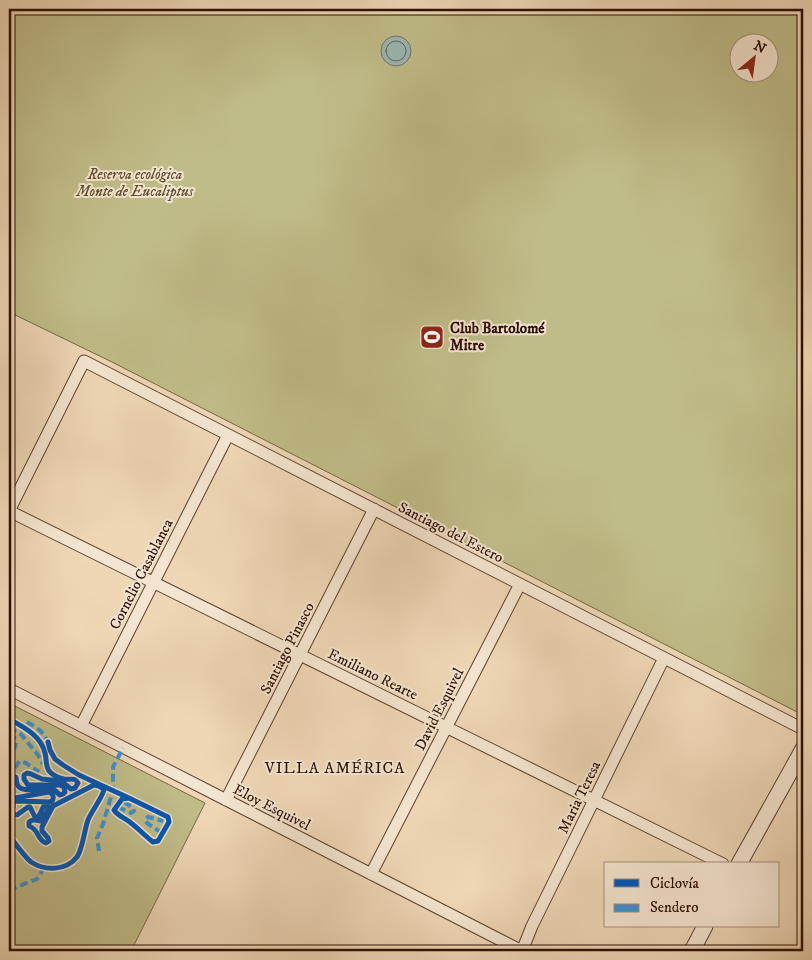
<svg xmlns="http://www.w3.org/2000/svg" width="812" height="960" viewBox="0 0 812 960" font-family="'IM FELL DW Pica',serif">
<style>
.green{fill:#c0bc89;stroke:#766644;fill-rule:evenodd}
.water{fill:#9bb8b4;stroke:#6f746c}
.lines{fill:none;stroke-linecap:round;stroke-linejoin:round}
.shore{stroke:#64645a;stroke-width:1}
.minor-casing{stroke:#5d412e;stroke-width:13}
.tertiary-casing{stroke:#5d412e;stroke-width:17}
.minor{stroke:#f5e5d0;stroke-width:11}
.tertiary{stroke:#f5e5d0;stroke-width:15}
.quiet{stroke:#3c92d0;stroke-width:4;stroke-dasharray:8 4;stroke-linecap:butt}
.cycleway-casing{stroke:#f5e5d0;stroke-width:8}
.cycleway{stroke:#0057b8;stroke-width:5}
.labels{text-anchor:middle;stroke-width:4;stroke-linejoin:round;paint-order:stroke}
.park-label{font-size:15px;font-style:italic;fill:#604c30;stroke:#f5e5d0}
.poi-label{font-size:15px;font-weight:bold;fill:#2c0f00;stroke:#f5e5d0;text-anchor:start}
.street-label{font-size:15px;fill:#2c0f00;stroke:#f5e5d0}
.neighbourhood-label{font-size:16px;letter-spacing:1px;fill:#2c0f00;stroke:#f5e5d0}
</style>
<rect width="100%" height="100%" fill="#efd7b6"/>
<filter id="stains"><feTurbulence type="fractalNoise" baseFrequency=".004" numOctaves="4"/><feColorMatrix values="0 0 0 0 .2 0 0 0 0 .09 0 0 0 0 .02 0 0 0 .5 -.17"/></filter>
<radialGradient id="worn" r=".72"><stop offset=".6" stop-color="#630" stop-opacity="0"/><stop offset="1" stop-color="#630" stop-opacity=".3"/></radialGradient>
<!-- green -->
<path class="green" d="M9,9H803V715L112,362L9,312ZM740,42H770V72H740Z
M9,703L205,803L131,951H9Z"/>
<!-- water -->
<path class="water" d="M381 51a15 15 0 1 1 30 0a15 15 0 1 1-30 0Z"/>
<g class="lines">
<!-- shore -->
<path class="shore" d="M386 51a10 10 0 1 1 20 0a10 10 0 1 1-20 0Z"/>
<!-- minor casing -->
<g class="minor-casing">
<path id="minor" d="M9,511L84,361L803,729
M9,511L723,864
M9,689L522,951
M81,726L228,435
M226,800L374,509
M371,874L520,584
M522,951L532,926L664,658"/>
</g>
<!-- tertiary casing -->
<g class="tertiary-casing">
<path id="tertiary" d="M739,864L803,749
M692,951L705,926"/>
</g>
<!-- minor -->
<use href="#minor" class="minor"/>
<!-- tertiary -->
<use href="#tertiary" class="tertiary"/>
<!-- quiet -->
<path class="quiet" d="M27,722C38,728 46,733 49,747
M9,728L20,733L38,755L43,764
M9,734C22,740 14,749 9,758
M10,779C13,773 15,766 20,761L26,763L39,772
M118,809L120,808L131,813L134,811L133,808L123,801
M162,833L147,823L145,819L148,817L163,821
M99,851L97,838L103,824L113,790V767L123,748
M9,890L37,879L44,868
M9,917L11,920"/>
<!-- cycleway casing -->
<g class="cycleway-casing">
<path id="cycleway" d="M9,719C23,727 41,735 45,753C47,760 45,767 50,772C53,775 60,778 64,779C71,780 74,777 78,783L75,788L71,789L61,781L42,779L31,774L27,773L24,775V779L28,785H60L64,787L65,792L63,794L60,795L52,788C44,789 23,793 18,786C17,784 16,779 16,777L13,776L11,777
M48,742L50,750L55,759L63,765L79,775L129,798
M129,798L168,817L169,822L158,841L153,842C145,836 139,829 131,823C125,818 118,816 114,810L122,799Z
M9,799L49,792L52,794C54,797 54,799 51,802L16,801L13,803V807L11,808V810L14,814L17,815L28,807H30L35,817H38C41,814 41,810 44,806H46L49,807L44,817L41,821C36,821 34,818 29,822V826C40,830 36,839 46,843L49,841L48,838L42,831V827L53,806L94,785L99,786L104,789C104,795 91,812 88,820C84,831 83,848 77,857C66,871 45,871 31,862C23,855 15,843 9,835"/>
</g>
<!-- cycleway -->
<use href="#cycleway" class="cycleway"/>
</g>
<!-- icons -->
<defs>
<g id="stadium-square" transform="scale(1.25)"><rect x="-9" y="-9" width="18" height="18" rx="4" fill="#8f2418" stroke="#f5e5d0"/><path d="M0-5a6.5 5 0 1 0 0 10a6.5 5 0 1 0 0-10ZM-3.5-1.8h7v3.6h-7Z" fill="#fff"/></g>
</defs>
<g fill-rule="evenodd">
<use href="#stadium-square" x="432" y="337"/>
</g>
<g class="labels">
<!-- park labels -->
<g class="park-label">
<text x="135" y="179">Reserva ecológica<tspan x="135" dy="17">Monte de Eucaliptus</tspan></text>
</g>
<!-- poi labels -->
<g class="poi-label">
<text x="450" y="333">Club Bartolomé<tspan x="450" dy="17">Mitre</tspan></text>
</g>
<!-- street labels -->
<g class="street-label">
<text transform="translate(451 532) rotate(27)" y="5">Santiago del Estero</text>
<text transform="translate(141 574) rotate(-63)" y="5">Cornelio Casablanca</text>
<text transform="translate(287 648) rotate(-63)" y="5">Santiago Pinasco</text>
<text transform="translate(373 674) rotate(26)" y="5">Emiliano Rearte</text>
<text transform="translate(439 709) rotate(-63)" y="5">David Esquivel</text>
<text transform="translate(579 797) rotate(-64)" y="5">Maria Teresa</text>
<text transform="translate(272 807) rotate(27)" y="5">Eloy Esquivel</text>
</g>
<!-- neighbourhood labels -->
<g class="neighbourhood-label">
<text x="335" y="773">VILLA AMÉRICA</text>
</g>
</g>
<!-- margin -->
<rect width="812" height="960" fill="none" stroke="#efd7b6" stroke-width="30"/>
<rect x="10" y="10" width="792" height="940" fill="none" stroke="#2c0f00" stroke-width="2.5"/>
<rect x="15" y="15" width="782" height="930" fill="none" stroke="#2c0f00"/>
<!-- legend -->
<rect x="604" y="862" width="175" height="65" fill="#f5e5d0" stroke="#a58f7d"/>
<rect x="614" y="879" width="25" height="8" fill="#0057b8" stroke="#a58f7d"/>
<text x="650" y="888" font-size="15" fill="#2c0f00">Ciclovía</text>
<rect x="614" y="904" width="25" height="8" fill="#3c92d0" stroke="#a58f7d"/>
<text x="650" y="912" font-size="15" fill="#2c0f00">Sendero</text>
<!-- north arrow -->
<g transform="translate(754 58) rotate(29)"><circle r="24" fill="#f5e5d0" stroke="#a58f7d"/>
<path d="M0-4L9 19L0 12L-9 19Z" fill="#8f2418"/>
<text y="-8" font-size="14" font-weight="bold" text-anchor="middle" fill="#2c0f00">N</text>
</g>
<rect width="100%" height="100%" filter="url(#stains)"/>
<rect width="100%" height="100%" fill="url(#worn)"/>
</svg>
